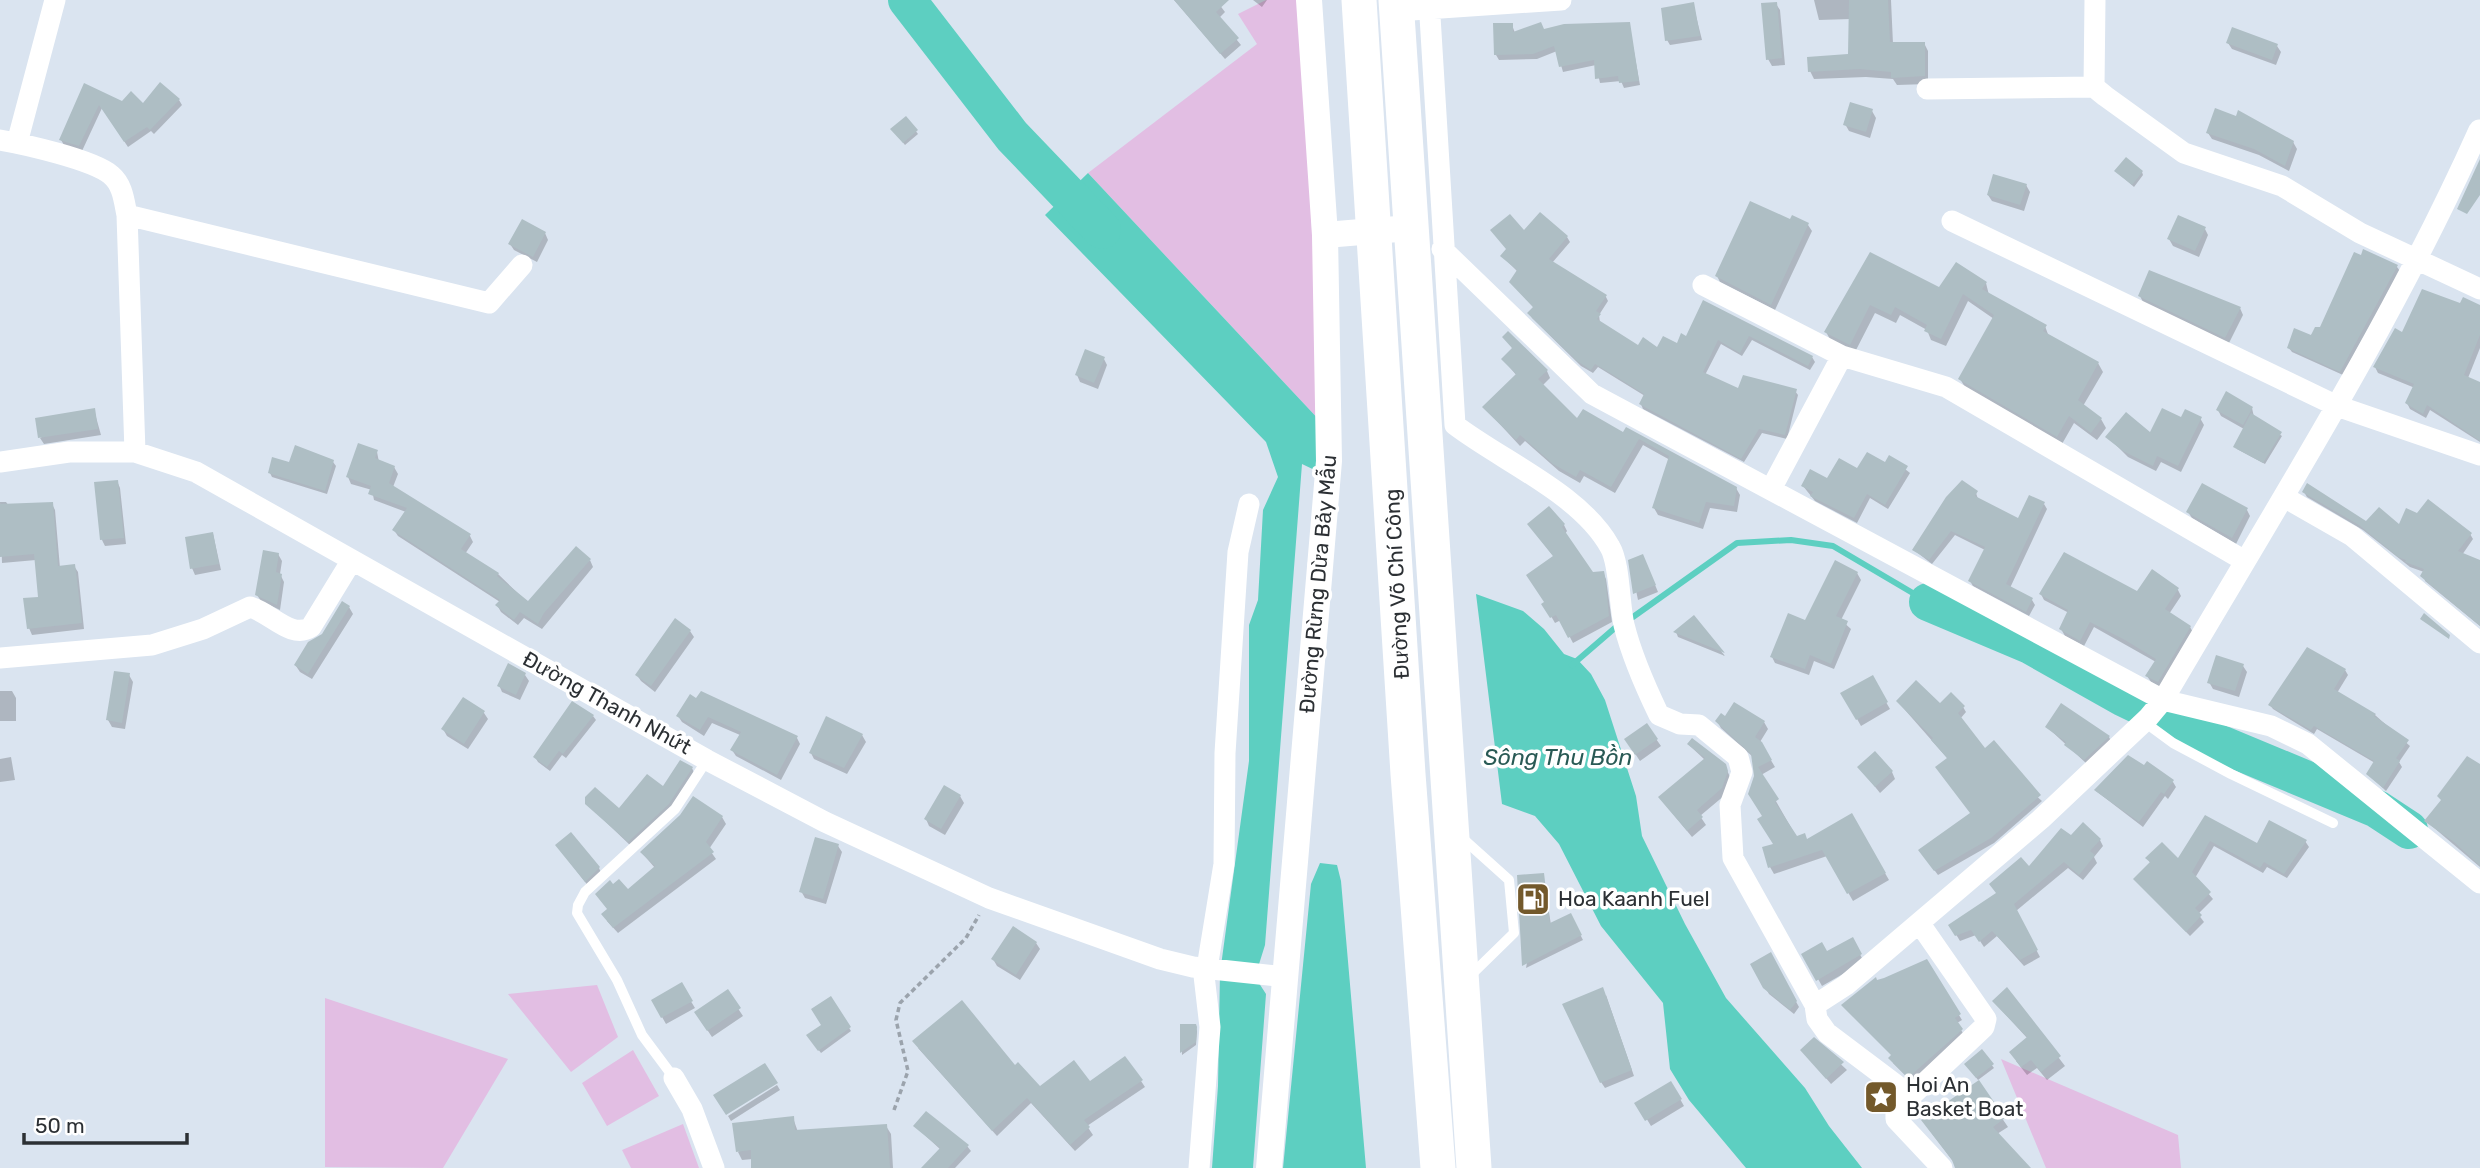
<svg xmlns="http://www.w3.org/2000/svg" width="2480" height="1168" viewBox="0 0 2480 1168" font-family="Rubik,sans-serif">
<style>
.green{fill:#e2bee3}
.water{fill:#5dcfc1}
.shadow{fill:#0003}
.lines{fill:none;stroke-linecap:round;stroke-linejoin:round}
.stream{stroke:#5dcfc1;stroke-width:6}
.river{stroke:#5dcfc1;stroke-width:38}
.building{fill:#aebec4}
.path{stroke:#9ba3ac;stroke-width:3.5;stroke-dasharray:5 3.5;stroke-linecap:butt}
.service{stroke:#fff;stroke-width:10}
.minor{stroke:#fff;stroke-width:21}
.tertiary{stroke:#fff;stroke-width:26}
.primary{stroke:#fff;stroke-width:35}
.labels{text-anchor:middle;stroke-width:7;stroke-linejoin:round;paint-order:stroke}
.street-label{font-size:21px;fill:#2c3034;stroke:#fff}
.poi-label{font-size:21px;fill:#2c3034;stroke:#fff;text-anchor:start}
.water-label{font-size:23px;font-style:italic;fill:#295a55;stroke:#fff}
</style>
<rect width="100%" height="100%" fill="#dae4f0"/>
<!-- green -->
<path class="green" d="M1266,0H1300L1322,423L1088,173L1257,44L1238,14Z
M597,985L618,1037L571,1072L508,994Z
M325,998L508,1059L443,1168L325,1167Z
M633,1050L659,1096L607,1126L582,1083Z
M2001,1059L2178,1135L2181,1168H2046Z
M683,1124L699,1168H631L622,1150Z"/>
<!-- water -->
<path class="water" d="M1088,173L1322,423L1323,474L1302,464L1265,945L1255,977L1266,994L1253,1168H1212L1218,1086L1220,973L1249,761V625L1258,600L1263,510L1278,477L1266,442L1045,215Z
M1476,594L1523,611L1544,629L1564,654L1577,659L1591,674L1605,700L1636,796L1642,836L1685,924L1726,998L1805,1088L1829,1126L1862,1168H1746L1689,1100L1670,1069L1663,1003L1601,926L1559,844L1535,816L1502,804Z
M1320,863L1337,865L1341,881L1366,1168H1283L1311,884Z"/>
<!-- shadow -->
<path class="shadow" d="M1174,0H1216L1225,12L1219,18L1241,45L1225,59Z
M1253,0H1267L1262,7Z
M1814,0H1891L1893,44L1924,43L1928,51V84L1897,85L1893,79L1866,77L1814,79L1810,71L1850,55L1851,19L1819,20Z
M1693,4L1702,40L1670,45L1667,40Z
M1776,4L1780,10L1785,65L1772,66L1768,59Z
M1629,24L1640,85L1624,88L1621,81L1600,83L1596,65L1563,72L1557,51L1537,59L1499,60L1496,55L1512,25L1515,33Z
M2228,43L2277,46L2281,52L2276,65L2232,49Z
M85,86L122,103L144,105L179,100L182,105L154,134L151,131L128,147L102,108L82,151L64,145L61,140Z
M1872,111L1876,118L1870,138L1849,131L1845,124Z
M906,118L918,134L905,145L894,132Z
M2208,133L2293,142L2297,149L2289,171L2259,155L2212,139Z
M2116,171L2142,172L2143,175L2134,187Z
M2026,185L2030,192L2024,211L1992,201L1988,195Z
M1791,222L1808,225L1812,231L1775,310L1720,282L1717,276Z
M2205,229L2208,235L2199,257L2173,246L2169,239Z
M545,233L548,240L537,262L514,250L510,244Z
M1524,233L1567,237L1570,242L1552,263L1606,297L1608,301L1599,315L1600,323L1638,347L1658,349L1678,345L1686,338L1704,302L1812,357L1815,362L1810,370L1752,340L1742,356L1721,344L1705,375L1739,391H1795L1798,395L1787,439L1762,433L1744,462L1643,409L1641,404L1645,396L1619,380L1598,367L1593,373L1581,366L1532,318L1530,314L1535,309L1511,282L1518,272L1502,256Z
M2364,251L2397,267L2400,271L2343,375L2292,352L2289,348L2321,329Z
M1871,254L1939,289L1986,283L1989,295L2045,326L2049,337L2098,363L2103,372L2083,406L2101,419L2106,428L2097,440L2074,423L2062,444L1965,387L1960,379L1994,319L1968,301L1946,346L1931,340L1927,330L1900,315L1896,323L1875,313L1855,352L1831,341L1826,332Z
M2140,296L2240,308L2243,315L2229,343L2143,302Z
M2461,305L2480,307V348L2468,378L2480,384V442L2430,410L2426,418L2410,409L2407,403L2415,388L2378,373L2375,367L2403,334Z
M1505,338L1547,371L1550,378L1542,386L1578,421L1624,434L1626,429L1736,488L1740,495L1737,512L1710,508L1703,529L1658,515L1654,508L1670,460L1643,445L1615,493L1584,476L1580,483L1559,471L1525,441L1520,446L1484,407L1517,376L1503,359L1513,349Z
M1104,359L1107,365L1098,389L1080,382L1077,375Z
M2252,408L2254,417L2282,436L2265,464L2237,449L2244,429L2221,416L2218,410Z
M94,410L101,435L44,444L40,438Z
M2200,418L2204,425L2181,472L2161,462L2156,471L2128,457L2108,437L2150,435L2182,419Z
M377,452L379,462L394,467L398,474L393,487L470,536L473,542L465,554L498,574L528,603L590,560L593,567L542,629L524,618L518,625L501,612L497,605L500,602L398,536L394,530L406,512L374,500L372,490L351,484L348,477Z
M1890,457L1910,473L1888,509L1870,498L1857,523L1815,501L1803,486L1886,464Z
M333,462L336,466L327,494L272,477L270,473L291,465Z
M117,481L120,488L126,544L105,546L102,540Z
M2304,492L2367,523L2470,534L2473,539L2462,555L2480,563V626L2425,581L2424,572L2410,567L2363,530L2307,497Z
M1976,493L1978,499L2018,520L2044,504L2047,509L2010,588L2032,600L2035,605L2029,616L1973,586L1970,581L1985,550L1955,535L1932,564L1914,550Z
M0,502H6L9,506L52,504L55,510L60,568L74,566L78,572L84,629L32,635L29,628L40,598L36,560L2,563Z
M1549,508L1564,525L1567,531L1565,534L1593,574L1603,573L1606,579L1612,622L1573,643L1561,620L1555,623L1544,604L1554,557L1529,525Z
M2247,510L2250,516L2236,544L2192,518L2188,512Z
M213,534L221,570L195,575L192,568Z
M278,554L282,561L280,574L284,582L280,610L261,601L257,595Z
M1630,561L1646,563L1658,592L1638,600Z
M1857,573L1861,580L1841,620L1851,629L1834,669L1814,661L1809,675L1775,663L1772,657Z
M2178,590L2181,596L2169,614L2190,627L2194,634L2162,688L2151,682L2147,676L2156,662L2094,627L2084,646L2065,636L2061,629L2069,613L2044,600L2041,594Z
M349,607L353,614L312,679L300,672L296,666Z
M1694,617L1725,656L1678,637L1676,632Z
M690,631L694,637L655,692L641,681L637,675Z
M2243,666L2247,672L2239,697L2213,689L2209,682Z
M2345,670L2348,675L2337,693L2375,715L2410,746L2399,762L2402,767L2386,791L2368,774L2375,763L2317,729L2314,734L2273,709L2270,705Z
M129,675L133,682L125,729L112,727L108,720Z
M525,675L529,681L520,700L502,692L499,685Z
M1872,678L1890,709L1861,726L1843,694Z
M0,691H12L16,698V721H0Z
M690,697L797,738L800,744L781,780L736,756L732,750L740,735L712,723L704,736L682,722L678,716Z
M463,699L484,713L488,719L468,749L447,736L443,729Z
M1898,702L1963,707L1966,712L1960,719L1985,751L2042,801L1994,843L1938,875L1923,855L1971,814L1948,759Z
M593,716L596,720L566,758L562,755L550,771L538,762L535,757Z
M1725,718L1764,722L1768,729L1760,742L1775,767L1761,775L1797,838L1807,841L1852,816L1889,880L1853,901L1827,856L1774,874L1770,867L1775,845L1764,816L1753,757L1721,728L1717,721Z
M1647,726L1661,746L1640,761L1630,746Z
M2047,727L2109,737L2111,741L2087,764Z
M862,735L866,742L847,774L814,759L811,753Z
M1689,745L1725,766L1731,779L1725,795L1700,816L1706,825L1692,837L1660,798L1705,760Z
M11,757L15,780L0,782V759Z
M692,768L695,775L672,811L632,847L587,804L619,810L663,789Z
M1860,768L1892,772L1895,779L1880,793Z
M2480,768V867L2426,821Z
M2173,782L2176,787L2168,799L2165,796L2143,827L2096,791Z
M960,796L964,803L945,835L929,826L926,819Z
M722,817L726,824L709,849L716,859L618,933L607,921L613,886L627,892L655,868L642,853Z
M2206,817L2257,845L2305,841L2309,847L2287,878L2267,867L2263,873L2214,846L2195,878L2213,899L2198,914L2204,922L2190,936L2135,880L2151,864L2147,858L2178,861Z
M2071,838L2100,840L2103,846L2094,857L2097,863L2083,880L2068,868L2016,911L2040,957L2024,966L1997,936L1984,947L1976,935L1960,941L1951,926L1998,894Z
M838,846L842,852L826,904L805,898L801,891Z
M561,851L599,868L602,875L589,887Z
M1543,874L1551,925L1570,915L1583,940L1526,968Z
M1852,939L1864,962L1822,986L1804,954L1827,953Z
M1036,943L1040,949L1020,980L997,966L993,959Z
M1770,955L1799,1007L1794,1014L1769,994L1752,964Z
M1926,961L1962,1020L1957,1023L1964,1035L1912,1082L1893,1063V1056L1843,1005L1877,982Z
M681,985L695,1008L666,1024L653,1001Z
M2007,990L2065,1066L2047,1080L2037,1068L2027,1075L2016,1061L2028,1039L1994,1002Z
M727,992L743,1016L712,1037L700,1019Z
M1606,995L1634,1076L1605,1088L1601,1082Z
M831,999L851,1031L821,1053L808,1036L823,1026Z
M1181,1026H1195L1197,1031L1196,1045L1182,1055Z
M1814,1039L1847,1070L1831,1084L1802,1050Z
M918,1048L1015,1068L1040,1088L1141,1081L1145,1087L1087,1126L1093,1135L1075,1151L1031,1103L997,1136Z
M1981,1051L1994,1068L1978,1080L1968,1067Z
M1671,1083L1684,1106L1651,1126L1637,1103Z
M1978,1083L2008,1127L1997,1134L2029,1168H1958L1928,1128Z
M777,1085L780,1090L731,1121L728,1116Z
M793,1118L798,1132L886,1126L891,1134L893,1168H753V1159L742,1160L738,1152Z
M916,1127L967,1146L971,1151L955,1168H924L941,1150Z"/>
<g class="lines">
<!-- stream -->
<path class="stream" d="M1633,617L1737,543L1791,540L1833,546L1928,602
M1572,665L1616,627"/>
<!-- river -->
<path class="river" d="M907,0L1012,136L1102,230
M1928,602L2030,645L2124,698L2211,740L2377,809L2409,830"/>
</g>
<!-- building -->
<path class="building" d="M1174,0H1229L1216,12L1239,38L1220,54Z
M1849,0H1888L1890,42H1925V76L1891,78V72L1860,69L1808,72L1807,57L1848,54Z
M1694,2L1700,36L1665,41L1661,8Z
M1777,2L1782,58L1766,60L1761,3Z
M1541,22L1544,29L1564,24L1630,22L1639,81L1619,83L1618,76L1595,79L1594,60L1559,67L1554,46L1533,54L1494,55L1493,23H1513V32Z
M2232,27L2278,44L2272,60L2226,43Z
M160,82L180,99L150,130L147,127L124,142L99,105L79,146L59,140L84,83L122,101L131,91L143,103Z
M1850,102L1873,109L1866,132L1843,125Z
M2215,108L2236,116L2238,110L2294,141L2285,166L2254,149L2206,133Z
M906,116L918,130L903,143L890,129Z
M2126,157L2143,171L2132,185L2114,171Z
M2480,159V195L2467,214L2457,209Z
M1993,174L2027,184L2020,205L1987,195Z
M1750,201L1790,219L1792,215L1809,223L1771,305L1715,276Z
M1540,212L1568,236L1549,259L1607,295L1596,311L1601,314L1597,319L1638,345L1643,337L1657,347L1663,336L1677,343L1681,333L1686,336L1703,300L1813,356L1808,366L1749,336L1740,353L1718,340L1703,372L1738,388L1743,375L1797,389L1785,435L1759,429L1741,459L1639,404L1644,394L1615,376L1595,364L1591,370L1577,361L1527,313L1533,307L1509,282L1517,270L1500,256L1506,249L1490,230L1510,214L1524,230Z
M2178,215L2206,227L2195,251L2167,239Z
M522,219L546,232L533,257L508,244Z
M2363,249L2398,265L2340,372L2287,348L2294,328L2311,335L2315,327H2320L2354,252L2361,255Z
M1870,252L1939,287L1956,262L1987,282L1982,289L2047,325L2043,331L2099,362L2078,400L2102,418L2091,433L2069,416L2057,437L1958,379L1994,315L1963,294L1941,339L1924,331L1927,325L1895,307L1891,315L1870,305L1850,345L1824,332Z
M2149,270L2241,307L2225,338L2138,296Z
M2422,289L2460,303L2463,297L2480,305V335L2464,375L2480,382V441L2427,405L2423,414L2405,403L2414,384L2373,367L2395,328L2402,332Z
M1508,331L1548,370L1538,379L1577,418L1583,409L1623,432L1626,427L1737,487L1734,506L1706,502L1699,523L1652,508L1669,456L1639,439L1611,487L1580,470L1576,477L1553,464L1520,435L1516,440L1482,407L1516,374L1501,359L1512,348L1502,337Z
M1085,349L1105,357L1094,383L1075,375Z
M2226,391L2253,407L2243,425L2216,410Z
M95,408L98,429L38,438L35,418Z
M2162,408L2181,417L2185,409L2202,417L2178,466L2157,456L2153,466L2123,451L2105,437L2126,412L2150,432Z
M2251,413L2282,432L2263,463L2233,447Z
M358,443L378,450L375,458L395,466L389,483L471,534L461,549L499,573L497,576L528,601L576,546L591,559L544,613L538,624L520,612L514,620L495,605L500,600L392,530L407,508L368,494L371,486L346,477Z
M295,445L334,460L325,491L268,473L272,457L289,462Z
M1867,452L1885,462L1889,455L1908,466L1885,505L1867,494L1854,518L1810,496L1813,492L1801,486L1810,469L1827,478L1839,458L1857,468Z
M118,480L124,538L100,540L94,482Z
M1962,480L1978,491L1975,496L2018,518L2029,495L2045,502L2006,584L2033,598L2026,612L1968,581L1985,547L1951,531L1929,560L1912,550L1946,497Z
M2202,483L2248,508L2232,538L2186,512Z
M2307,483L2366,521L2379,507L2399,524L2406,508L2417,513L2428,499L2472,533L2458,551L2480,560V626L2420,576L2424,569L2405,562L2406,560L2398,557L2359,525L2302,492Z
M53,502L58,566L75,564L82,623L27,629L23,598L38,597L34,554L0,557V504Z
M1549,506L1565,524L1562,527L1593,572L1604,571L1605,576L1609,616L1568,638L1556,615L1550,618L1541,604L1544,602L1526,575L1553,556L1527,524Z
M213,532L219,564L190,569L185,537Z
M263,550L279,553L276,572L282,574L277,605L255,595Z
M2064,552L2137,591L2152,569L2179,588L2165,609L2191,626L2158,682L2145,676L2156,659L2125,640L2090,622L2080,641L2059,629L2068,610L2039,594Z
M1643,554L1656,585L1633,594L1628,560Z
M1835,560L1858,572L1836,616L1848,621L1831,664L1810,655L1805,669L1770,657L1788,613L1805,620Z
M342,601L350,606L308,674L294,665L308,642L322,634Z
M2424,613L2450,635L2449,639L2420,619Z
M1694,615L1725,653L1673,632Z
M675,618L691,630L651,686L635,675Z
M2307,647L2346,669L2334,689L2376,714L2374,716L2409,740L2396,758L2400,761L2383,788L2366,774L2374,761L2314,726L2311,730L2268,705Z
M2216,655L2244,664L2235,691L2207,683Z
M508,663L526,673L516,695L497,686Z
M114,671L130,673L122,723L106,720Z
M1873,675L1888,702L1856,720L1840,693Z
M1916,680L1940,703L1951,692L1965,706L1958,713L1985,748L1994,740L2041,795L1991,838L1934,871L1918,850L1970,813L1935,767L1947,758L1931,740L1933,738L1896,701Z
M701,691L798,736L777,775L730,750L741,732L708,717L700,730L676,716L690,694L696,698Z
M463,697L485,711L464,744L441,729Z
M572,701L594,715L563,754L559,751L547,767L533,757Z
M1734,702L1765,721L1755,737L1762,742L1772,760L1758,767L1779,799L1775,802L1797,836L1805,833L1807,839L1852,813L1886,873L1847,894L1822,850L1768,868L1762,847L1773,844L1757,819L1762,816L1748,794L1754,776L1751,754L1715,721L1721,713L1725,716Z
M2061,703L2110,736L2084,760L2064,745L2066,742L2045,727Z
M826,716L863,734L844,768L809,753Z
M1647,723L1658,739L1635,755L1624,739Z
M1692,738L1726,764L1728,771L1722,788L1697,810L1703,817L1687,831L1658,797L1705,758L1687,744Z
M1875,751L1893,771L1875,787L1857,767Z
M2128,755L2144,765L2147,761L2174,780L2164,794L2161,792L2139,822L2094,790Z
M2467,756L2480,764V866L2454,842L2424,821L2441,800L2437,796Z
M680,760L693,767L669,804L628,842L585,804V797L595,787L619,808L647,774L663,786Z
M944,785L961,795L941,829L924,819Z
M693,796L723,816L706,842L714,852L613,928L601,914L607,909L595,894L610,880L613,884L619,879L628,889L655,866L640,852L680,815Z
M2205,815L2257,843L2269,820L2307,840L2284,874L2264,862L2260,868L2210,841L2192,872L2211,892L2195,908L2202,915L2186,932L2133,879L2150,862L2145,858L2162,842L2178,858Z
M2083,822L2101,839L2090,851L2095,855L2079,875L2064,862L2014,904L2038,950L2020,960L1992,931L1979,942L1971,930L1955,936L1948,925L1996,893L1989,884L2021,857L2029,866L2061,828L2071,835Z
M571,832L600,867L585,882L555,845Z
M815,837L839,844L823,899L799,892Z
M1544,873L1550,923L1571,913L1582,935L1522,966L1517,875Z
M1013,926L1037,942L1016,975L991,959Z
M1853,937L1862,954L1816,981L1801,954L1822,942L1827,951Z
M1771,952L1797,1001L1790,1010L1763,988L1750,964Z
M1927,959L1961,1014L1955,1018L1963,1029L1908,1078L1888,1058L1891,1055L1841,1005L1876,977L1877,980L1884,978Z
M682,982L693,1001L661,1018L651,1000Z
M1603,987L1632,1070L1600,1083L1562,1004Z
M2007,987L2061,1056L2041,1072L2031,1060L2021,1067L2009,1052L2027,1037L1992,1001Z
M728,989L741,1008L707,1031L694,1012Z
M831,996L851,1027L818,1051L806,1035L821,1025L811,1009Z
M962,1000L1015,1065L1018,1062L1040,1086L1074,1060L1090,1081L1125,1056L1143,1080L1084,1120L1090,1127L1070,1145L1027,1098L992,1131L912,1041Z
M1180,1024H1196L1197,1027L1196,1042L1180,1053Z
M1814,1037L1844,1062L1826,1079L1800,1050Z
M1982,1049L1994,1064L1976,1078L1964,1064Z
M765,1063L778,1083L726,1115L713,1095Z
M1979,1080L2005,1118L1993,1127L2031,1168H1955L1952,1160L1921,1120Z
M1671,1081L1682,1099L1645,1121L1634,1103Z
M926,1111L969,1145L948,1168H921L940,1148L913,1126Z
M794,1116L795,1130L887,1124L890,1168H751V1150L736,1152L732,1123Z"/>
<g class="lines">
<!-- path -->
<path class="path" d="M894,1110L908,1071L896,1020L900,1003L966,938L979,915"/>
<!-- service -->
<path class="service" d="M2143,721L2173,743L2231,774L2333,823
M1460,836L1509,880L1514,933L1470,976
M674,1078L642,1035L617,980L577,913L578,905L585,892L675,809L707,760"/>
<!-- minor -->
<path class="minor" d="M1429,0L1455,425C1502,461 1581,494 1610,547C1620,564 1619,604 1624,625C1632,657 1645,686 1659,715L1680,724L1699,725L1738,757L1742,772L1730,805L1733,858L1815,1005L1817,1019L1827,1033L1900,1088L1905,1098
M2095,0L2094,87L2105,96L2184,153L2282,186L2360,233L2480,289
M1397,11L1561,0
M1927,89L2094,87
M0,140C24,144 94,160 111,175C123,185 124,201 127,215L135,452
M17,143L55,0
M127,215L489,303L522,265
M1952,221L2337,406L2480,455
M1442,249L1592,394L2163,700L2271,726L2308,744L2480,883
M1703,285L1842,356L1946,387L2245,561
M0,462L69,452H135L196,472L707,760L825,822L989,898L1160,959L1193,967L1286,977
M1771,489L1842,356
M2284,497L2352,536L2480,643
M0,658L152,645L203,629L250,607C270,612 291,640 311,627L352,560
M1920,924L1986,1019L1984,1027L1896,1110V1119L1942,1168
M1207,968L1224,864L1225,753L1238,552L1249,504
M1815,1005L1846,985L2041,819L2148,718L2163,700C2273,512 2390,329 2479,130
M674,1078L692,1109L714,1168
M1199,1168L1210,1027L1203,967"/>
<!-- tertiary -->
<path class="tertiary" d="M1325,235L1410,228
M1269,1168L1329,461L1325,235L1309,0"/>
<!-- primary -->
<path class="primary" d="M1359,0L1408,774L1438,1168
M1396,0L1474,1168"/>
</g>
<!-- icons -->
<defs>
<g id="fuel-square" transform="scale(1.75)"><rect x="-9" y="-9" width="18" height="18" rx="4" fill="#73592b" stroke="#fff"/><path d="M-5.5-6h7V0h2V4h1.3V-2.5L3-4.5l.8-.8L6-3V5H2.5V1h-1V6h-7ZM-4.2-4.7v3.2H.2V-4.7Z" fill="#fff"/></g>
<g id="sight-square" transform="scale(1.75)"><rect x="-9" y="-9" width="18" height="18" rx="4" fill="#73592b" stroke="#fff"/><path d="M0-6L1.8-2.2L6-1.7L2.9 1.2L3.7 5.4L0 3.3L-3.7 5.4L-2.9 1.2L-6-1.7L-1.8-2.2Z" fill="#fff"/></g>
</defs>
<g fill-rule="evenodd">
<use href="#fuel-square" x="1533" y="899"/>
<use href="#sight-square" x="1881" y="1097"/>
</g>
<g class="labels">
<!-- street labels -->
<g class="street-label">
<text transform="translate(1318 584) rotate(-85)" y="7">Đường Rừng Dừa Bảy Mẫu</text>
<text transform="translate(1397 584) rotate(-93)" y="7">Đường Võ Chí Công</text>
<text transform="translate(607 703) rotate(29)" y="7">Đường Thanh Nhứt</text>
</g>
<!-- poi labels -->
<g class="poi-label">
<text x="1558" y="906">Hoa Kaanh Fuel</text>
<text x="1906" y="1092">Hoi An<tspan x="1906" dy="24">Basket Boat</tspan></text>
</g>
<!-- water labels -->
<g class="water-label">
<text x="1558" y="765">Sông Thu Bồn</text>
</g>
</g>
<!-- scale -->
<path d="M24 1133v10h163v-10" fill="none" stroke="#2c3034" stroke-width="3.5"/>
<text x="35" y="1133" font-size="21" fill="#2c3034" stroke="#ffffff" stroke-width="5" paint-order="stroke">50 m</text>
</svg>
